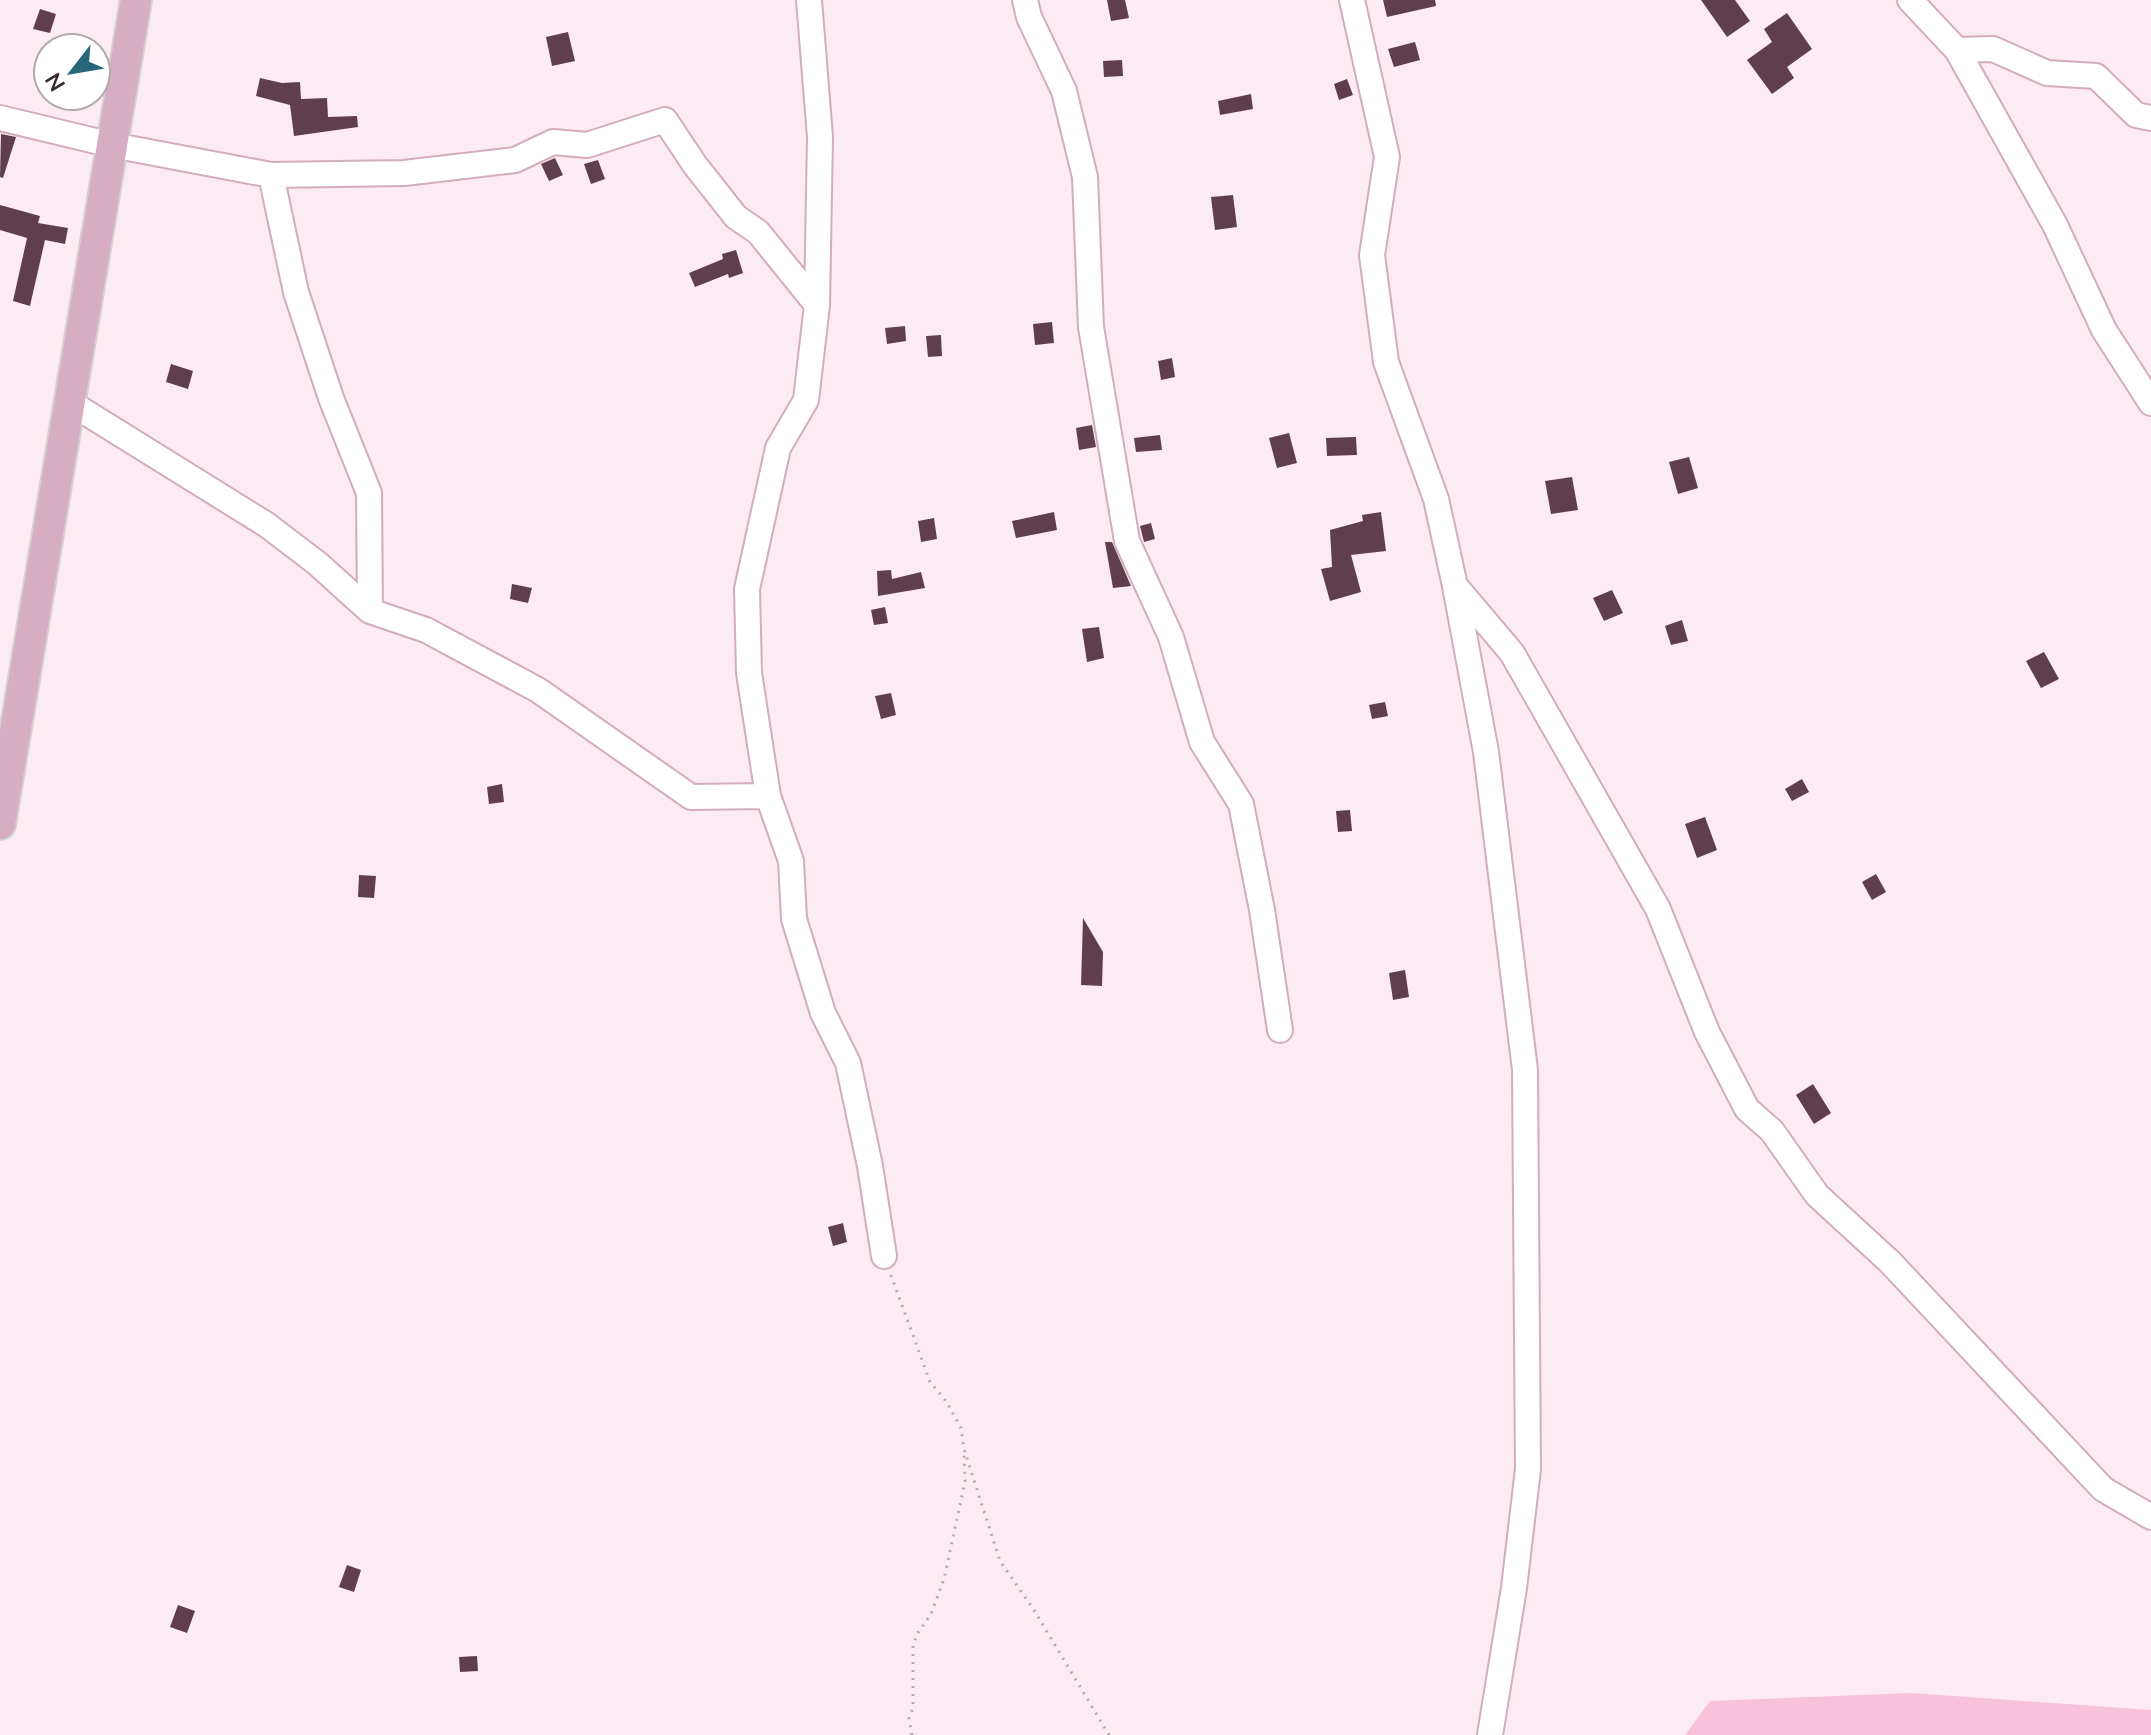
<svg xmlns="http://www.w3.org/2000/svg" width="2151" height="1735" viewBox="0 0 2151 1735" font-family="Mulish,sans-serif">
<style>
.green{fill:#f8c3da}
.building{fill:#5f3f4e}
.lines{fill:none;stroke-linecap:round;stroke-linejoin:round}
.minor-casing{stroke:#d3acbd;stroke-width:28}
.major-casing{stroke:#d3d0d1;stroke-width:34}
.path{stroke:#b8a8ae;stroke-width:3;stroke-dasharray:2 6;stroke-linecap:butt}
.minor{stroke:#fff;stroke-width:24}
.major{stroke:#d7adc1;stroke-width:30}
</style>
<rect width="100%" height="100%" fill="#fcebf2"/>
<!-- green -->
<path class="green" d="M1912,1693L2151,1710V1735H1685L1710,1701Z"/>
<!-- building -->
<path class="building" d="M1107,0H1125L1129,18L1111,21Z
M1383,0H1435L1436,6L1387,17Z
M1701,0H1735L1750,21L1727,37Z
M40,9L56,14L50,33L33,29Z
M1787,13L1812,49L1787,67L1794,78L1772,94L1747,60L1772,42L1764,29Z
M568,32L575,61L552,66L546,37Z
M1415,42L1420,60L1394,67L1388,49Z
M1122,60L1123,76L1104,77L1103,61Z
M260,78L282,83L300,82L301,99L327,98L328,117L357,116L358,127L294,136L290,105L256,96Z
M1347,79L1353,95L1339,100L1334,84Z
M1251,94L1253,109L1220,115L1218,101Z
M1,134L16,137L3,178L0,177Z
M555,158L563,175L549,181L541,164Z
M598,160L605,179L591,184L584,164Z
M1233,195L1237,227L1215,230L1211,197Z
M0,205L40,216L38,223L68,228L65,244L45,240L30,306L13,301L27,238L0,230Z
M736,250L743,273L729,278L728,274L695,287L689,273L723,259L722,254Z
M1052,322L1054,343L1035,345L1033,324Z
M905,326L906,341L887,344L885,328Z
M941,335L942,356L928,357L926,336Z
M1172,358L1175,377L1161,380L1158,361Z
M171,364L193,371L188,389L166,382Z
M1092,425L1096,447L1079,450L1076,428Z
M1289,433L1297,463L1277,468L1269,438Z
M1160,435L1162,450L1136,452L1134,438Z
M1356,437L1357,455L1327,456L1326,438Z
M1689,457L1698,488L1678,494L1669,462Z
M1572,477L1578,510L1551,514L1545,481Z
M1054,512L1057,530L1016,538L1012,521Z
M1381,512L1386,551L1351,555L1361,592L1330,601L1321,569L1332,567L1330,530L1363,521L1362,515Z
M934,518L937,539L921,542L918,521Z
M1151,523L1155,539L1144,542L1140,526Z
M1105,542H1112L1131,586L1113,588Z
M891,570L892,579L921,572L925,588L878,596L877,571Z
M512,584L532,588L528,603L510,599Z
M1612,590L1623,613L1604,621L1593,598Z
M885,607L888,623L874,625L871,610Z
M1682,620L1688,641L1671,645L1665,626Z
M1099,627L1104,658L1087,662L1082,629Z
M2044,652L2059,679L2041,688L2026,661Z
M891,693L896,715L881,719L875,696Z
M1385,702L1388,716L1372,719L1369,705Z
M1802,779L1809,792L1792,801L1785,789Z
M502,784L504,802L489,804L487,787Z
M1350,810L1352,831L1338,832L1336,811Z
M1705,817L1717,850L1697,858L1685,824Z
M1876,874L1886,892L1872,900L1862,882Z
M359,875L376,876L374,898L358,897Z
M1083,918L1103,952L1102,986L1081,985Z
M1405,970L1409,997L1393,1000L1389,973Z
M1813,1084L1831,1113L1814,1124L1796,1095Z
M843,1223L847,1242L833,1246L828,1227Z
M347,1565L361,1570L354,1592L339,1587Z
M178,1605L195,1611L187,1633L170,1627Z
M477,1656L478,1671L460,1672L459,1657Z"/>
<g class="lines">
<!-- minor casing -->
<g class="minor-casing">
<path id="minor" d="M809,0L820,137L817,305L806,400L778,448L747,589L749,673L768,796L791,861L794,919L823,1013L848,1063L870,1166L884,1256
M1025,0L1029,17L1064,91L1085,177L1091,327L1127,541L1171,637L1202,742L1241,804L1262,910L1280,1030
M1352,0L1387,157L1372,255L1386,362L1436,499L1455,586L1486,752L1525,1070L1528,1469L1514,1588L1490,1735
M1910,0L1957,50L2055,225L2104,330L2151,403
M1957,50L1993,49L2047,73L2096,76L2136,115L2151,118
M0,118L112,145L271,175L404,173L515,160L553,142L587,145L665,120L695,165L736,217L758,232L817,305
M271,175L296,292L331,398L369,493L370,611
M69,402L267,525L318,564L370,611L426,630L538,690L691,797L768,796
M1457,588L1512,653L1658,909L1707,1032L1747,1109L1772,1131L1817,1195L1890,1262L2103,1489L2151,1517"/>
</g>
<!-- major casing -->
<g class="major-casing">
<path id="major" d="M0,824L136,0"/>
</g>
<!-- path -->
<path class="path" d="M891,1275L930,1382L946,1401L961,1428L964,1449L1000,1561L1034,1610L1109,1735
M912,1735L909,1718L913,1708V1646L917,1634L931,1614L944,1579L965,1482L964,1453"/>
<!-- minor -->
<use href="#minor" class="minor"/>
<!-- major -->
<use href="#major" class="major"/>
</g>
<!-- north arrow -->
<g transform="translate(72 72) rotate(239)"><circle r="38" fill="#ffffff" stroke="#afa9ac" stroke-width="2"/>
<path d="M0-6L14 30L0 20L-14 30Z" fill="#26677b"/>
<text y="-12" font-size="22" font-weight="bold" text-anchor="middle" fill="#38292f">N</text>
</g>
</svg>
